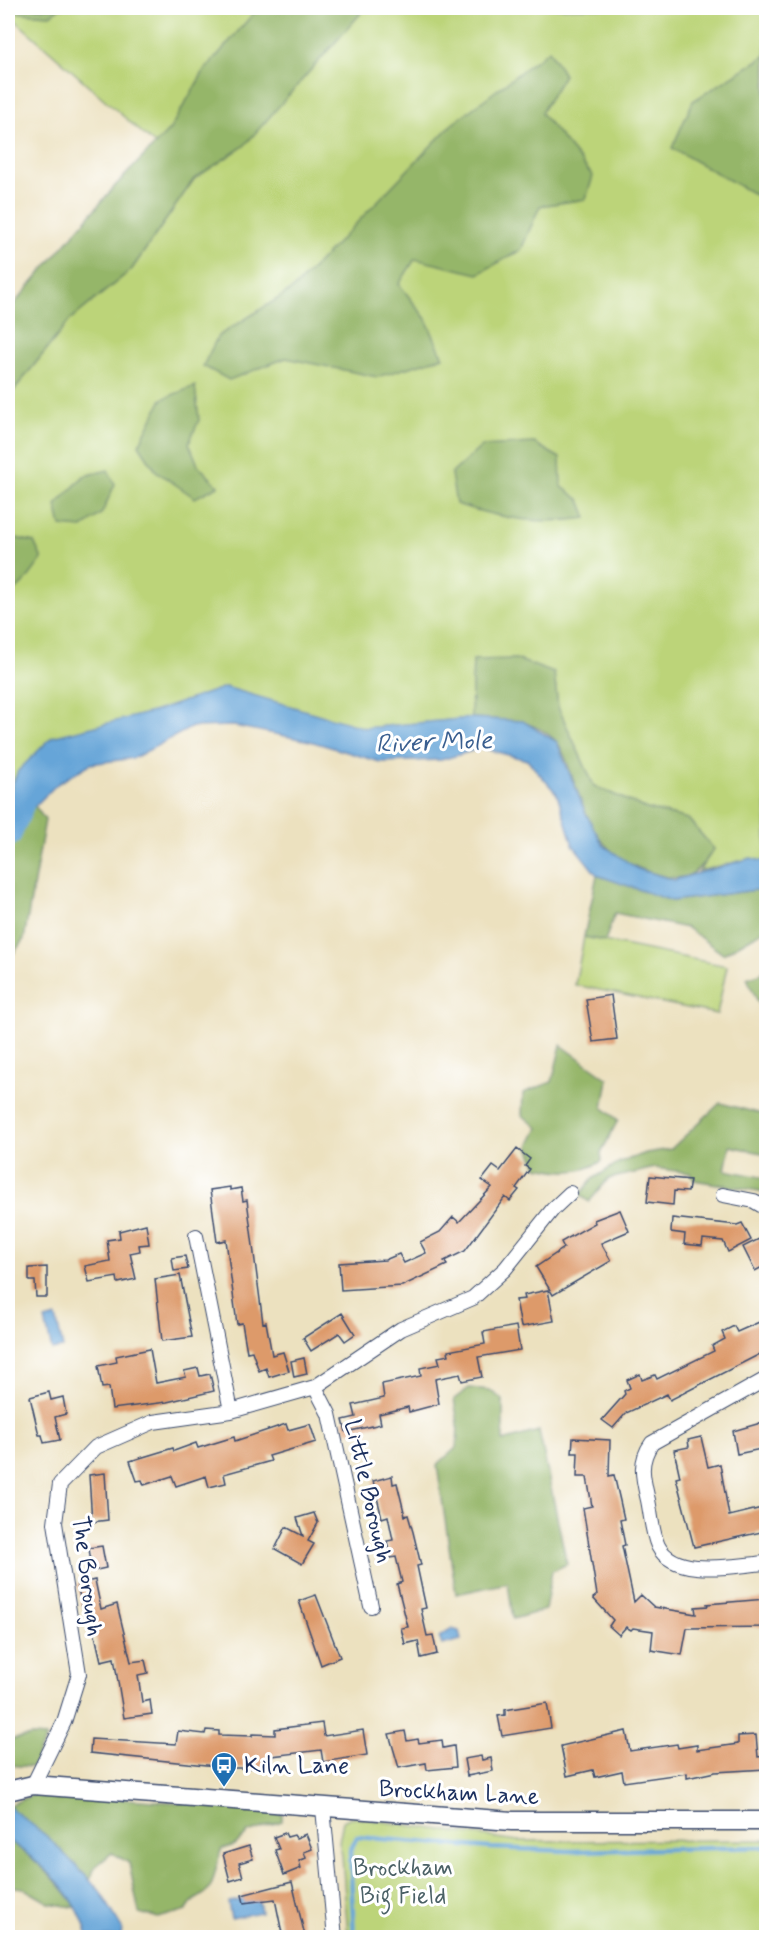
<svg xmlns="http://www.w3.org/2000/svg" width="774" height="1945" viewBox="0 0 774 1945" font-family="Mynerve,sans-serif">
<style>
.green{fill:#bcd479;stroke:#6c826c;stroke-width:1.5}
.forest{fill:#95b669;stroke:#587264;stroke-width:1.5}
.water{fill:#66a5d8;stroke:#406a9b;stroke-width:1.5}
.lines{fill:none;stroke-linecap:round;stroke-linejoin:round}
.stream{stroke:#66a5d8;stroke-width:4.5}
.river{stroke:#66a5d8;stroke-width:28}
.building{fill:#dd9a6b}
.minor-casing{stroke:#3a4a6d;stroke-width:16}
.tertiary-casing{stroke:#3a4a6d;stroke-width:21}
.minor{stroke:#fff;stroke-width:14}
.tertiary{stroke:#fff;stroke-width:18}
.labels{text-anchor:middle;stroke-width:6;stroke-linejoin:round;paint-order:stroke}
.street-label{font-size:24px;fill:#1b2f5e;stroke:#fff}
.poi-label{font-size:24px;fill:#1b2f5e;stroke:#fff;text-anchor:start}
.park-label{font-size:24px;fill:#4b6166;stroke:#fff}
.water-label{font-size:26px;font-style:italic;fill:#395e8f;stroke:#fff}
</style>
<rect width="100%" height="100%" fill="#fff"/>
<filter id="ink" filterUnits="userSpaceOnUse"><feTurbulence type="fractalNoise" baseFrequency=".0167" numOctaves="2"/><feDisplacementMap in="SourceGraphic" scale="12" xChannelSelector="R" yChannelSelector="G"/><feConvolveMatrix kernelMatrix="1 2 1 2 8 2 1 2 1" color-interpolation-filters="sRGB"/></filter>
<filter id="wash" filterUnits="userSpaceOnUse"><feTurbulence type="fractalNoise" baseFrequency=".008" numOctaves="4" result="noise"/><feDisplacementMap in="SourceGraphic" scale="24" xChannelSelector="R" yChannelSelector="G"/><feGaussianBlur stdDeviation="1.35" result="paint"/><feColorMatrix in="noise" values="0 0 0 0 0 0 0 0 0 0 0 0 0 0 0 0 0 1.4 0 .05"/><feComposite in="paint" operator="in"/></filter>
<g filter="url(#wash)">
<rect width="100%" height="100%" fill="#ece1bf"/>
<!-- green -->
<path class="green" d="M8,8H766V862L751,858L699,871L714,849L688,819L647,809L594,786L558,707L554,673L473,660L471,718L365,728L225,687L156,711L18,771L8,795V398L69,321L132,269L194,179L8,14Z
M584,937L727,966L717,1014L575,985Z
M351,1817L518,1841L766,1840V1937H348L342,1855L339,1842L343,1821Z"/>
<!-- forest -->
<path class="forest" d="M8,8H60L50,15L8,12Z
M258,8H356L361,13L244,146L194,179L132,269L69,321L8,398V311L115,186L170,129L204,71Z
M549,50L564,75L541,113L593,176L586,199L540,206L521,250L478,274L415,259L399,284L426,319L443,357L377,377L286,358L229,380L203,366L218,336L293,289L451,125Z
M766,55V201L672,148L693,101Z
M195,386L199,420L189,443L198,465L218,486L195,498L156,471L139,445L162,399Z
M534,443L560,458L561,486L580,500L587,518C538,525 503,519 456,504L451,474L482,446Z
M108,470L115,484L102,513L82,528L61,526L56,505L84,476Z
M16,538L34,542L42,559L25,582L8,597V544Z
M516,659L554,673L558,707L594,786L647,809L688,819L714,849C699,871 688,884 659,875C602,859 592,831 573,779C569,768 564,750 556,741C533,717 501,720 471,718L473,660Z
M12,785L35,806L45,820L24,939L8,961V795Z
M597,875L672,901L756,890L766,893V929L723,954L687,928L615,913L605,941L584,937Z
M766,968V1010L758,1002L747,978L762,973Z
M561,1045L608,1079L603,1108L618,1120L601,1153L602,1161C579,1175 562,1172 537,1167L529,1146L538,1128L522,1115L523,1093L552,1082Z
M720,1103L766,1115V1154L730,1146L725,1170L766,1178V1192L694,1180L690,1173L655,1168L608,1179L589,1202L580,1195L591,1180L618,1163L646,1153L671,1149Z
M469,1388L490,1390L503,1400V1441L539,1431L567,1564L552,1571L545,1610L513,1619L508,1583L456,1594L437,1465L457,1447L458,1424L454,1399Z
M32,1736L46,1737L32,1767L8,1765V1740Z
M36,1793L228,1806L282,1814V1821L248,1833L235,1845L222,1849C216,1860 215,1884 208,1891C199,1899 195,1897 187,1910L158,1918L139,1913L129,1863L112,1853L95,1867L90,1880L49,1838L8,1806Z
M8,1840C36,1860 57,1879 77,1908L49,1903L23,1888L8,1886Z"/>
<!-- water -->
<path class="water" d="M225,687L365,728L470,718L523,721L557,742L585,812L603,845L638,869L674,880L751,858L766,862V893L756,890L672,901L597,875L573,845L557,794L527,760L482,748L441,760L380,762L310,741L234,726L192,727L134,758L90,764L57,784L35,806L12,785L18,771L52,737L156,711Z
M56,1317L63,1348L52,1350L45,1320Z
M452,1629L459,1631L461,1640L442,1645L439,1637Z
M8,1806L49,1838L100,1891L122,1928L121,1937H88C77,1893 44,1865 8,1840Z
M258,1897L261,1912L231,1918L228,1902Z"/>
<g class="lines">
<!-- stream -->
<path class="stream" d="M354,1938L350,1851L357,1837L491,1848L571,1851L766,1847"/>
<!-- river -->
<path class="river" d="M8,833L28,786L48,767"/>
</g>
<g id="blocks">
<!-- building -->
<path class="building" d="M611,995L617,1039L593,1042L586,999Z
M517,1149L530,1159L525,1166L530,1169L516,1188L519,1190L510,1201L505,1197L465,1251L444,1261L447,1265L402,1286L341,1290L339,1263L385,1260L399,1254L404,1263L426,1253L420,1242L440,1232L453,1217L459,1222L492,1187L482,1180L493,1166L500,1171Z
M650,1176L690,1180L688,1192L674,1191L673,1205L647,1202Z
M230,1187V1190L241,1188L243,1201L247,1200L263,1323L266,1322L272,1355L283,1352L289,1371L269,1377L266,1368L259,1371L252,1351L247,1352L242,1323L237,1324L226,1240L217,1242L210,1190Z
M620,1210L629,1231L601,1243L611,1261L553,1295L536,1267L564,1248L561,1242L595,1223L594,1220Z
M672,1218L737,1225L742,1223L751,1240L728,1252L723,1241L703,1239L702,1246L684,1244L685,1234L671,1232Z
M146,1224L149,1244L139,1245L140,1251L130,1253L136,1279L118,1283L117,1277L89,1282L85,1266L110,1261L107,1240L120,1238L119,1231Z
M761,1238L766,1249V1265L755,1271L743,1247Z
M185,1256L188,1269L174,1271L172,1258Z
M47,1267V1297H36L35,1281H29V1268Z
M180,1275L192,1337L162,1341L155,1279Z
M548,1290L554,1321L521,1327L516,1300L525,1299L524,1295Z
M342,1313L355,1334L345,1341L339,1333L311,1351L303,1338Z
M766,1319V1351L670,1400L667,1394L626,1413L613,1428L602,1420L625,1394L624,1391L630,1388L627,1380L640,1374L642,1380L655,1375L657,1379L714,1351L712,1346L725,1339L722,1332L734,1326L737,1332Z
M516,1326L520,1350L478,1357L482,1377L462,1381L460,1374L435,1379L439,1404L409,1412L408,1407L379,1414L381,1424L346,1432L343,1420L356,1417L353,1405L384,1398L382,1384L421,1376L420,1368L440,1364L438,1357L449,1355L448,1351L485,1344L483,1332Z
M150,1349L156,1383L186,1377L184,1371L198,1368L200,1376L210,1374L214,1391L167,1402L112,1409L109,1387L102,1388L98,1366L117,1362L116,1356Z
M304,1358L307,1374L294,1377L291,1361Z
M49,1392L51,1400L63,1397L66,1414L55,1417L60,1440L44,1443L42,1435H39L30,1397Z
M764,1422L766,1448L737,1454L733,1431Z
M286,1424L288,1430L310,1424L316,1442L269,1456L271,1461L224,1474L226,1483L209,1487L206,1476L176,1486L172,1476L144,1485L142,1480L137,1481L130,1461L173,1448L174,1451L196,1443L198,1448L234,1437L235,1441Z
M701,1437L708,1467L720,1464L729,1516L766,1507V1531L694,1547L676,1478L680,1477L674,1450L689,1447L688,1440Z
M573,1438L610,1440L609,1476L614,1475L620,1501L624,1519L620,1520L625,1545L622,1546L634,1602L641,1595L654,1607L696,1614L695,1607L708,1606L707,1604L766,1599V1627L687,1628L682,1655L651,1650L653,1631L633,1628L631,1630L626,1627L619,1635L609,1626L613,1620L593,1598L597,1595L583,1508L592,1506L587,1477H577L578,1453H572Z
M105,1473L108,1520L92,1522L89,1475Z
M392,1476L393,1484L397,1483L405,1516L408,1515L413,1532L421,1565L417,1566L426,1608L421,1609L427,1636L433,1635L437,1654L421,1658L418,1641L405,1644L401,1628L408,1627L397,1584L402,1582L396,1557L390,1558L387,1541L393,1540L388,1516L382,1518L373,1481Z
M314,1513L318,1523L308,1541L314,1544L302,1564L275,1549L286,1527L303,1536L297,1518Z
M102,1546L106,1568L92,1571L89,1548Z
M95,1580L101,1609L117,1604L131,1662L145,1660L148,1673L138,1675L142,1702L150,1700L152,1714L124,1718L114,1658L101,1661L88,1605L82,1607L77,1584Z
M316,1595L340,1657L321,1665L299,1601Z
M547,1703L551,1728L502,1736L498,1716L505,1715V1710Z
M322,1723L324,1736L363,1730L367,1755L323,1762L321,1750L272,1756L271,1768H235L90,1753L91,1739L176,1744L178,1731L205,1734L206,1730L219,1731V1735L252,1736V1734L275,1735V1729Z
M405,1731L407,1741L418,1739L419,1743L442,1740L443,1748L454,1746L456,1767L427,1770L426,1763L399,1768L389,1734Z
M626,1731L630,1751L677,1744L678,1748L697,1745V1750L738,1744V1736L756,1735L758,1757L766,1756V1769L715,1772L687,1778V1773L624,1782L622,1771L595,1777L593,1770L567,1776L561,1746Z
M481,1756L482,1760L491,1758L493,1771L467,1776L464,1759Z
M285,1833L287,1837L294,1835L296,1838L306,1834L312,1849L304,1852L306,1858L299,1861L301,1868L284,1875L275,1850L279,1849L274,1837Z
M249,1846L253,1859L239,1863L243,1877L230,1881L223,1854Z
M292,1882L305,1936L283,1938L275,1899L244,1903L242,1895Z"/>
</g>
</g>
<g filter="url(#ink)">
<use href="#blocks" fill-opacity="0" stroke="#3a4a6d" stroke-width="1.5"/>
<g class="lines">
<!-- minor casing -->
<g class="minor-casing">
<path id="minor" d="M723,1195L754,1201L766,1208
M196,1236L231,1411
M766,1379L652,1443C638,1462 643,1479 648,1500C651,1514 652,1533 658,1546C675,1579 736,1565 766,1563
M315,1387L329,1414L371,1606
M33,1785L64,1722L79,1674L55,1523L60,1484L96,1447L153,1422L231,1411L315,1387L401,1329L473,1298L505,1269L553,1209L570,1193
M323,1808L335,1938"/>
</g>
<!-- tertiary casing -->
<g class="tertiary-casing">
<path id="tertiary" d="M8,1791L33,1785L512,1821H766"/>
</g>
<!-- minor -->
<use href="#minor" class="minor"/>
<!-- tertiary -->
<use href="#tertiary" class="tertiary"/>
</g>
</g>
<!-- icons -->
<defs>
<g id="bus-pin" transform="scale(1.35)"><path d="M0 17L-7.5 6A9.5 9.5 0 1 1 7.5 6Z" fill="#1f6fb2" stroke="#fff"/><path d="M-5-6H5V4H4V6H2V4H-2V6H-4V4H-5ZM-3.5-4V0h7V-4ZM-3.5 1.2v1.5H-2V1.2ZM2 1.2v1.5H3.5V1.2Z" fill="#fff"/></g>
</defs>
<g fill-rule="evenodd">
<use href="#bus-pin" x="224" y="1765"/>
</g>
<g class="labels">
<!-- street labels -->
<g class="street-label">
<text transform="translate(369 1491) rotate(77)" y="8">Little Borough</text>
<text transform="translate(88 1576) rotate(83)" y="8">The Borough</text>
<text transform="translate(459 1792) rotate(3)" y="8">Brockham Lane</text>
</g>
<!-- poi labels -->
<g class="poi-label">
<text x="244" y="1773">Kiln Lane</text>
</g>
<!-- park labels -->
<g class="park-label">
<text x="403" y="1875">Brockham<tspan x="403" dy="28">Big Field</tspan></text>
</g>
<!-- water labels -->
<g class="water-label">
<text transform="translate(434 741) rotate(-2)" y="9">River Mole</text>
</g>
</g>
<!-- margin -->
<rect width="774" height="1945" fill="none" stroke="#fff" stroke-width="30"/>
</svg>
